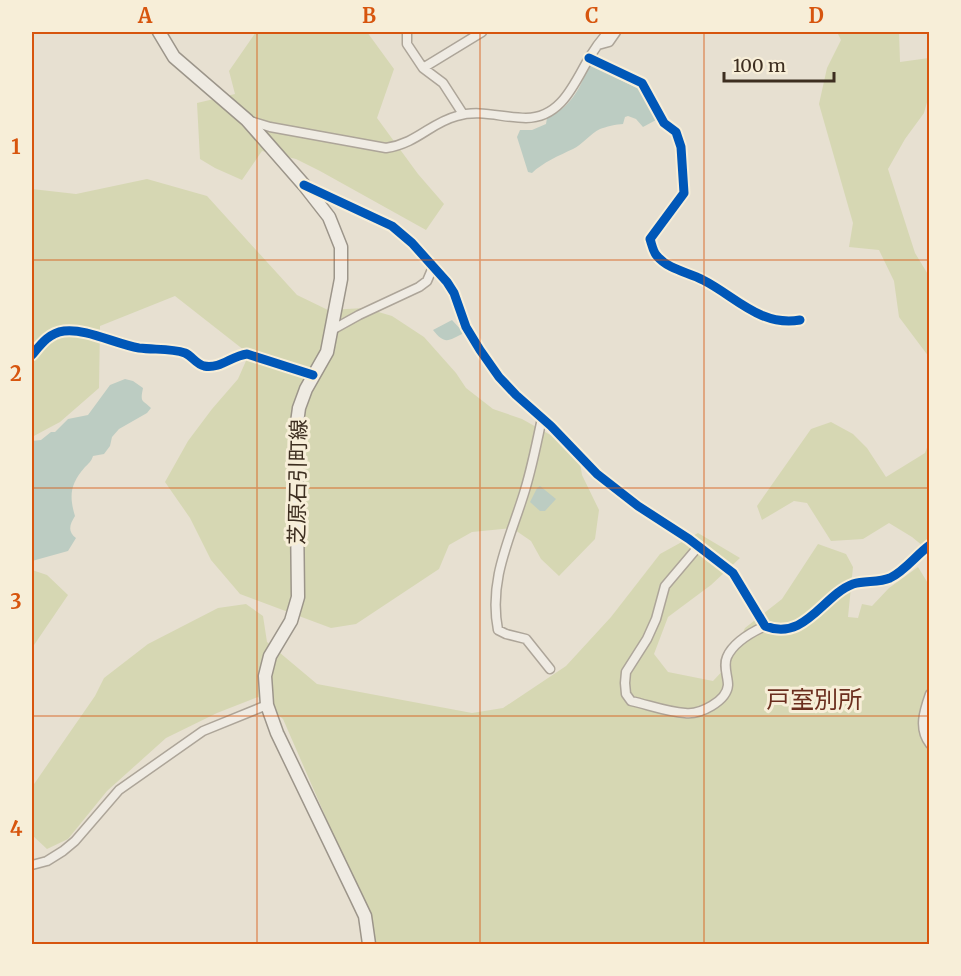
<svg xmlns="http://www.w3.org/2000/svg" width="961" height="976" viewBox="0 0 961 976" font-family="Merriweather,'Noto Sans JP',serif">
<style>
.green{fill:#d6d7b3}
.water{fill:#bcccc2}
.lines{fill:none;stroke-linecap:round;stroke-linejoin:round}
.street-casing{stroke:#ada599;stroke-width:11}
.secondary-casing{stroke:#9c958a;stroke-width:15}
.street{stroke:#efebe3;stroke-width:8}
.secondary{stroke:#efebe3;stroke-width:12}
.cycleway-casing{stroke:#f7eed8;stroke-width:13}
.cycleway{stroke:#0057b8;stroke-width:9}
.grid{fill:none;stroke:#d7550e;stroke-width:1.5;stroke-opacity:0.55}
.labels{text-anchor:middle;stroke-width:6;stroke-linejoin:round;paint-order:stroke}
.street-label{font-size:21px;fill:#3d2e20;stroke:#f7eed8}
.quarter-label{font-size:24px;fill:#6b2e1e;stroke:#f7eed8}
.neatline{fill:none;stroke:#d7550e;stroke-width:2}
.grid-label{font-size:20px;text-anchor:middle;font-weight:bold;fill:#d7550e}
</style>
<rect width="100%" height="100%" fill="#e7e0d1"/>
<!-- green -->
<path class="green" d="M256,32H367L394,69L377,118L418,174L444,204L426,230L320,171L296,159L262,151L242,180L215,168L200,159L197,103L235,94L229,71Z
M837,32H899L900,62L929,58V95L924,113L905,139L888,169L915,253L929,276V357L899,317L894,281L879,250L849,247L853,223L819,104L827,68L841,40Z
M147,179L207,196L297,295L328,310L365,308L392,316L424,337L456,373L466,388L493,409L522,419L554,437L579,457L582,475L599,510L595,539L559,576L541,559L531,541L512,528L472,532L449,545L439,569L356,624L331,628L240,594L211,560L190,518L165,482L188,441L212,409L238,379L249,354L175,296L100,326L99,388L60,422L32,437V189L76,194Z
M831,422L853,434L867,448L886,477L925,453L929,442V551L912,537L889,523L863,539L831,541L807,503L794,501L762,520L757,506L811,429Z
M698,533L740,558L711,585L668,617L654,654L668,672L713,681L729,664L745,628L782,599L818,544L846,554L853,567L848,617L858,618L862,604L872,606L889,588L918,567L929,585V944H371L361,928L340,850L283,719L258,697L217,713L166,738L107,791L68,839L47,849L32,835V787L95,696L104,678L148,644L218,608L246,604L263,616L267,642L317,684L472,713L503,708L566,666L611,617L660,554Z
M32,570L47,575L68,595L32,648Z"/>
<!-- water -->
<path class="water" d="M588,64L641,90L646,96L656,120L643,127L636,119L628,116L625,117L623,124C617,124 605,127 600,129C590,134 583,144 573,149C560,155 542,163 532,173L528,172L517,137L520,130H532L546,124L547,118C569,109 583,86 588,64Z
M452,320L464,333C448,341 445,345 433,330Z
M125,379L133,381L143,388C140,403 142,399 151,408L147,413L119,429L112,437L110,446L104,454L93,456C91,462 89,463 85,467C70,484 69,496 75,516C70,524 67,531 76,538L68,551L32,561V441L41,440L51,432H55L68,419L88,415L110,385Z
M540,486L556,499L545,511H540L530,502L537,488Z"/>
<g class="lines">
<!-- street casing -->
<g class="street-casing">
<path id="street" d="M407,32V44L423,68L443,83L463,114
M598,45L609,42L616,32
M589,58L642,83L664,123L676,132L681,147L684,193L650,239C652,245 653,252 657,256C669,270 688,272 703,280C735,296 760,327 800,320
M423,68L482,32
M247,120L270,127L386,148C418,143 430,123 457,116C480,109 503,118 526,118C561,118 574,84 589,58C595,48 601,40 608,32
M306,186L392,226L412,243L447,282L454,293L466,327L480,350L499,377L516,395L551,426L597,474L638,506L689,539L733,573L765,626C805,642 823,595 853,584C865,580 878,583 890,578C905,571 916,555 930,545
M332,330L359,315L419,287L427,281L433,267
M32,355C41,344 49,333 64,331C85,328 116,344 139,348C154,350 171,348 185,353C192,356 196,364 204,366C221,369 231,356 247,354L313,375
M542,418C537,442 532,467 525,490C511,537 488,579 498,630L506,634L526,639L550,669
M698,547L665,586L656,619L647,639L626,672L625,683L626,694L631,701C649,705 667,712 685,713C700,715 727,701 728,685C728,676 723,666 727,657C733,643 752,632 765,626
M930,694C924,711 918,729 930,744
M32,865L47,861L63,851L75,841L119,790L203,731L267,705"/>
</g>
<!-- secondary casing -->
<g class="secondary-casing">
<path id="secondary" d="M159,32L174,57L247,120L304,185L329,217L341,247V279L327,352L306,389L299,408L296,430L298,597L291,621L270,656L265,676L267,705L277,733L355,895L365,916L369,944"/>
</g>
<!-- street -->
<use href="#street" class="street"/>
<!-- secondary -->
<use href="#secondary" class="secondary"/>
<!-- cycleway casing -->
<g class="cycleway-casing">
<path id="cycleway" d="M589,58L642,83L664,123L676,132L681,147L684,193L650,239C652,245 653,252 657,256C669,270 688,272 703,280C735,296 760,327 800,320
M304,185L392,226L412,243L447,282L454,293L466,327L480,350L499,377L516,395L551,426L597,474L638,506L689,539L733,573L765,626C805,642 823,595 853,584C865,580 878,583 890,578C905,571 916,555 930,545
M32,355C41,344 49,333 64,331C85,328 116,344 139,348C154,350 171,348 185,353C192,356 196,364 204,366C221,369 231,356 247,354L313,375"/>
</g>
<!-- cycleway -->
<use href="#cycleway" class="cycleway"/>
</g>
<!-- grid -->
<path class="grid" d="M257,32V944M480,32V944M704,32V944M32,260H930M32,488H930M32,716H930"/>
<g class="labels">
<!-- street labels -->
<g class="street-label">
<text transform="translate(298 482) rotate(-89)" y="7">芝原石引町線</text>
</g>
<!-- quarter labels -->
<g class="quarter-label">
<text x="814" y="708">戸室別所</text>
</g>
</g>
<!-- border -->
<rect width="961" height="976" fill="none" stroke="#f7eed8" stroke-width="66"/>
<!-- scale -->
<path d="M724 72v9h110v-9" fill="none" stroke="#3d2e20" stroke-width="3"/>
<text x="733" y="72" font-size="18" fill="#3d2e20" stroke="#f7eed8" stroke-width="4.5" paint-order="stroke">100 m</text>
<rect x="33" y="33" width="895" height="910" class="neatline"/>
<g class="grid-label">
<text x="145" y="23">A</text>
<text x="369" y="23">B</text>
<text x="592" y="23">C</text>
<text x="816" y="23">D</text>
<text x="16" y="154">1</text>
<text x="16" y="381">2</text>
<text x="16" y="609">3</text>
<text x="16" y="836">4</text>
</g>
</svg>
